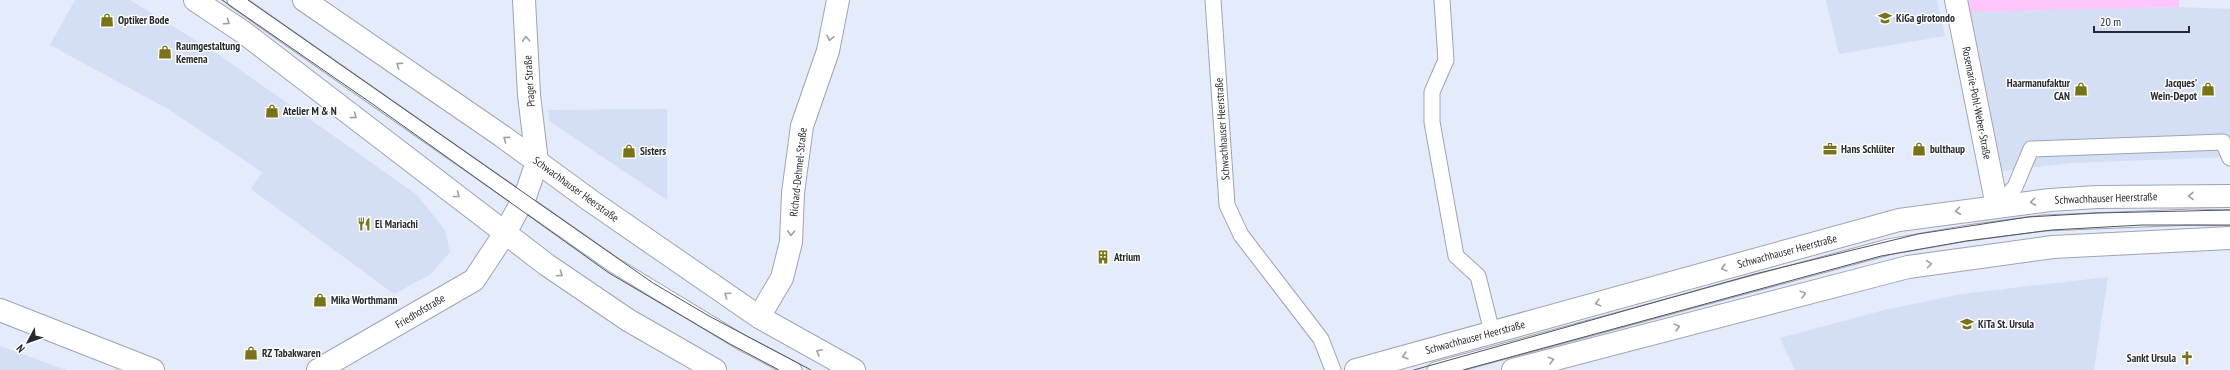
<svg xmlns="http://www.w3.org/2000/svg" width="2230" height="370" viewBox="0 0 2230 370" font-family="'PT Sans Narrow',sans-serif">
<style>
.built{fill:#d4dff5}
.green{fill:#fec5fb}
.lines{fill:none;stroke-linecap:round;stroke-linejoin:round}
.service-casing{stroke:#9da4b3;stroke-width:17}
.minor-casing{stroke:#9da4b3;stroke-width:24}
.secondary-casing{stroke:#9da4b3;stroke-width:24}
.service{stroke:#fff;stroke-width:15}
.minor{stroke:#fff;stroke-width:22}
.secondary{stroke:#fff;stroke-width:22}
.tram{stroke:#51555d;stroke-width:1}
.oneway{stroke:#9d9fa1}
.labels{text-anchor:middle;stroke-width:3;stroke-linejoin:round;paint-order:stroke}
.poi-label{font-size:11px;font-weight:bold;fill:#26292f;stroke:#fff;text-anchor:start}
.street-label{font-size:11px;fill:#26292f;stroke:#fff}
</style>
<rect width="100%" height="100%" fill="#e4ecfb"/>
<!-- built -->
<path class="built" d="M75,0H130L215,52L417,195L445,230L450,252L431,274L394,294L251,189L262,172L168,109L50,45Z
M1826,0H1937L1945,36L1839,54Z
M2179,7L2230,9V157L2071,163L1997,172L1970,12Z
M667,109V200L549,121L548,110Z
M2108,277L2094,370H1795L1780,338L1884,310L1961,294Z
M0,346L66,370H0Z"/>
<!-- green -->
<path class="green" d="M1968,0H2179V7L1970,12Z"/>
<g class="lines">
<!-- service casing -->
<g class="service-casing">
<path id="service" d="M235,0L614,265L739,341L794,370
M1213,0L1227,205L1241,235L1321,339L1333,370
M1442,0L1446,60L1432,92V122L1456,256L1478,276L1492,332
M1997,206L2015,187L2031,149L2223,142L2230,158
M1435,370L1888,247L1968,233L2043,223L2192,217L2230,218"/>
</g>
<!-- minor casing -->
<g class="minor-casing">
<path id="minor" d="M524,0L529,95L537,162
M1956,0L1997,206
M0,310L153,370
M759,317L782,278L791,242L793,193L802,126L828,51L838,0
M318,370L474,280L505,233"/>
</g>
<!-- secondary casing -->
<g class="secondary-casing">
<path id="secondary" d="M195,0L243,32L547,265L628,320L715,370
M304,0L502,136L591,201L759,317L854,370
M505,233L526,194L537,162
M1356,370L1899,220L2050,200L2097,197L2230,196
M1513,370L1908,267L2053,247L2230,238"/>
</g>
<!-- service -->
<use href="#service" class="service"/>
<!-- minor -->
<use href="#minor" class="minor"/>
<!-- secondary -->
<use href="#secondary" class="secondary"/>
<!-- tram -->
<path class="tram" d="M222,0L374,105L609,273L730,344L779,370
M248,0L653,283L709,316L811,370
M1414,370L1755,274L1918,234L2028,217L2097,213L2230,210
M1463,370L1881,256L1966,241L2052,230L2142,225H2230"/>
</g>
<!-- one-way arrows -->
<defs><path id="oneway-chevron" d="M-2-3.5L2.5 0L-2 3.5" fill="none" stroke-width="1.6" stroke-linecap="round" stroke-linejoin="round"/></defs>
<g class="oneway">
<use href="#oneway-chevron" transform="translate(227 22) rotate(34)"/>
<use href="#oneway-chevron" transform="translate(830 38) rotate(102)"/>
<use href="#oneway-chevron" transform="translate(526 39) rotate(-93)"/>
<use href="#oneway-chevron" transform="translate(399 65) rotate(-146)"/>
<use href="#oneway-chevron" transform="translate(354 116) rotate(37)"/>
<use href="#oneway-chevron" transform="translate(506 139) rotate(-144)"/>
<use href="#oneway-chevron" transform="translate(457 195) rotate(38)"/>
<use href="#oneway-chevron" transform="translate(2191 196) rotate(179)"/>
<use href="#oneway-chevron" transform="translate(2033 202) rotate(173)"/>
<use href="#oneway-chevron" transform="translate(1958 211) rotate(173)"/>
<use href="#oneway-chevron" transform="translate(791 233) rotate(93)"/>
<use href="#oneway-chevron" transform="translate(1929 264) rotate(-8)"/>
<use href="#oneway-chevron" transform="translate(1724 268) rotate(165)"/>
<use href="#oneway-chevron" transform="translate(560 274) rotate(34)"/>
<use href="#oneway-chevron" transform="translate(1803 294) rotate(-15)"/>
<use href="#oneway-chevron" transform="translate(727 295) rotate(-145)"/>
<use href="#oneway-chevron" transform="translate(1598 303) rotate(165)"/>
<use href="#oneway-chevron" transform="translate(1677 327) rotate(-15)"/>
<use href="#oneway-chevron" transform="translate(819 352) rotate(-150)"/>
<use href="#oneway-chevron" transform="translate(1405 356) rotate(164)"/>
<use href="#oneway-chevron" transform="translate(1551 360) rotate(-15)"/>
</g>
<!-- icons -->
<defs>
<g id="school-bare" transform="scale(1.08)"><path d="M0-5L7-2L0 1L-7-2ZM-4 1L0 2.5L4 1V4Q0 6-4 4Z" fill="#797315" stroke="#fff" stroke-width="2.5" paint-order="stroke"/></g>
<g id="shop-bare" transform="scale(1.08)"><path d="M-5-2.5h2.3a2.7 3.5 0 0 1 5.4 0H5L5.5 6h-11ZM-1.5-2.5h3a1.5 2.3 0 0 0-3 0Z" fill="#797315" stroke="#fff" stroke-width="2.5" paint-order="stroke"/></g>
<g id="office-bare" transform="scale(1.08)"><path d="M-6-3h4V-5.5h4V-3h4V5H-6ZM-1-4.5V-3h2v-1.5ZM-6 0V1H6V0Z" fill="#797315" stroke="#fff" stroke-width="2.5" paint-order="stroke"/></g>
<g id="restaurant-bare" transform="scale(1.08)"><path d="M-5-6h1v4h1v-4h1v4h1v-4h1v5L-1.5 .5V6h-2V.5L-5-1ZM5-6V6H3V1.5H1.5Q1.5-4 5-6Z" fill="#797315" stroke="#fff" stroke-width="2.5" paint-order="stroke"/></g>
<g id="building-bare" transform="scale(1.08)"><path d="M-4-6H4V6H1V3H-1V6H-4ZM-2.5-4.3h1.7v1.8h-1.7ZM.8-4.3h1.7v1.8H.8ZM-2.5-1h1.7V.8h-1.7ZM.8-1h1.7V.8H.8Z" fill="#797315" stroke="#fff" stroke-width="2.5" paint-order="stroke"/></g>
<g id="church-bare" transform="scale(1.08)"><path d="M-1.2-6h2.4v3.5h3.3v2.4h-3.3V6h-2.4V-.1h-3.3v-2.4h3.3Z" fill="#797315" stroke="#fff" stroke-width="2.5" paint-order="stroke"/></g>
</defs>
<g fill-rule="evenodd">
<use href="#school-bare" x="1885" y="18"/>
<use href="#shop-bare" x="107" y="20"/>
<use href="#shop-bare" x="165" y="52"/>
<use href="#shop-bare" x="2081" y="89"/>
<use href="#shop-bare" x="2208" y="89"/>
<use href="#shop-bare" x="272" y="111"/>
<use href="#office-bare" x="1830" y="149"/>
<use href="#shop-bare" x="1919" y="149"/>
<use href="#shop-bare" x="629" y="151"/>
<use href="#restaurant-bare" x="364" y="224"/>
<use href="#building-bare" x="1103" y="257"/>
<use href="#shop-bare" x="320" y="300"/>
<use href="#school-bare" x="1967" y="324"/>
<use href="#shop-bare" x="251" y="353"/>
<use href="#church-bare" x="2187" y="358"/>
</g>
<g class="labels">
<!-- poi labels -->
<g class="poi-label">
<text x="1896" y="22">KiGa girotondo</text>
<text x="118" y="24">Optiker Bode</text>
<text x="176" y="50">Raumgestaltung<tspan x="176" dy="13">Kemena</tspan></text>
<text x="2070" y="87" text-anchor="end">Haarmanufaktur<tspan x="2070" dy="13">CAN</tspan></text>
<text x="2197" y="87" text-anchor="end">Jacques’<tspan x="2197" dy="13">Wein-Depot</tspan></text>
<text x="283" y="115">Atelier M &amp; N</text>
<text x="1841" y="153">Hans Schlüter</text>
<text x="1930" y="153">bulthaup</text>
<text x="640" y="155">Sisters</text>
<text x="375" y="228">El Mariachi</text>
<text x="1114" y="261">Atrium</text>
<text x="331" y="304">Mika Worthmann</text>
<text x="1978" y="328">KiTa St. Ursula</text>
<text x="262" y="357">RZ Tabakwaren</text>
<text x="2176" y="362" text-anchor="end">Sankt Ursula</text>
</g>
<!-- street labels -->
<g class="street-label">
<text transform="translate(529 81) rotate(-94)" y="4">Prager Straße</text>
<text transform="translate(1977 103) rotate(79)" y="4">Rosemarie-Pohl-Weber-Straße</text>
<text transform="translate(1222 129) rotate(-94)" y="4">Schwachhauser Heerstraße</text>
<text transform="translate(798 172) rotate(-84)" y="4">Richard-Dehmel-Straße</text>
<text transform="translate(576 189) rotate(36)" y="4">Schwachhauser Heerstraße</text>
<text transform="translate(2106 198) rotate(-2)" y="4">Schwachhauser Heerstraße</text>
<text transform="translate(1787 251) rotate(-15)" y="4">Schwachhauser Heerstraße</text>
<text transform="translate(420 311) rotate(-31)" y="4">Friedhofstraße</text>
<text transform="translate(1475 337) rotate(-15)" y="4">Schwachhauser Heerstraße</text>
</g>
</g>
<!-- north arrow -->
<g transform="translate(28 342) rotate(229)" stroke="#ffffff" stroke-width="3" paint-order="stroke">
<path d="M0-3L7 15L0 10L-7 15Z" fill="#26292f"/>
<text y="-6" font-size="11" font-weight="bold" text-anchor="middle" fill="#26292f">N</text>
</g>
<!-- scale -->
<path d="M2094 26v6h95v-6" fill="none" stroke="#26292f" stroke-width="2"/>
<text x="2100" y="26" font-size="12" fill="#26292f" stroke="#ffffff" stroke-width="3" paint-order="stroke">20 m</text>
</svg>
